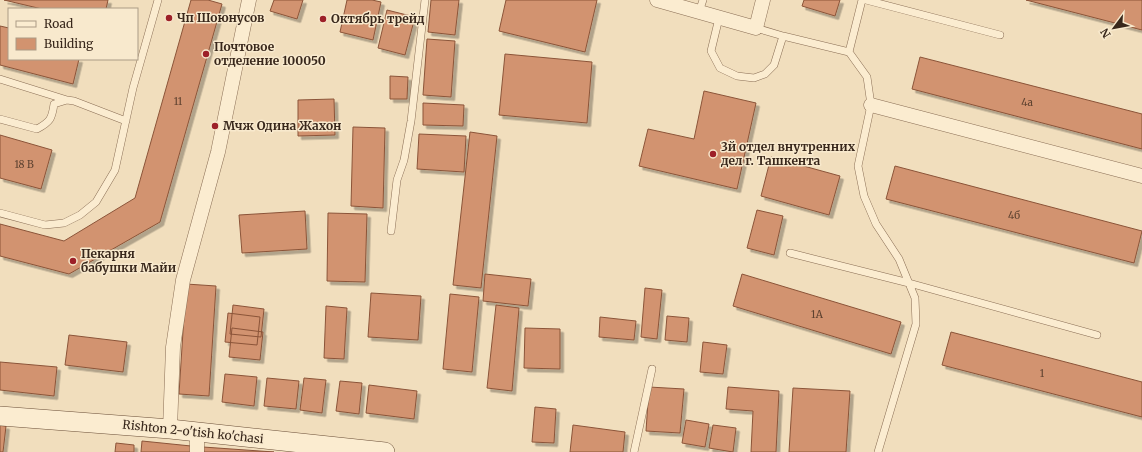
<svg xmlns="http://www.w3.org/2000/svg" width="1142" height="452" viewBox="0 0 1142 452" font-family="Merriweather,serif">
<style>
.building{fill:#d2936f;stroke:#8b5439;filter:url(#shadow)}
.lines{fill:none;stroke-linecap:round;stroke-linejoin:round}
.lane-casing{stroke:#8a6e55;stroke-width:8}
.street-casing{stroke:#8a6e55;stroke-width:15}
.secondary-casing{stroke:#6b4f38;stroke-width:20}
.lane{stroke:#fbecd0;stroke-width:7}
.street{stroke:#fbecd0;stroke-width:14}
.secondary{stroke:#fbecd0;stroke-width:19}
.poi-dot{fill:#9d2028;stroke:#f8e9cd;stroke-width:1.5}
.labels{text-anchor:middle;stroke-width:3;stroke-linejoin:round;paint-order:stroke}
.number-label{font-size:10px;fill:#5e4230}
.poi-label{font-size:12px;font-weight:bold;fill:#38271b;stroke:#f8e9cd;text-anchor:start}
.street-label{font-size:12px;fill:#38271b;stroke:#f8e9cd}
</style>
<defs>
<filter id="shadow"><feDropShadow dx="3.5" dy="3.5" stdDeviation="0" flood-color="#0004"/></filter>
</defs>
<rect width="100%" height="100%" fill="#f1debd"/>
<!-- building -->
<path class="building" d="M4,0H108L106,9H42Z
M191,0H208L222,4L160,222L69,274L0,256V224L64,241L135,198Z
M274,0H303L297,19L270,11Z
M347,0H372L381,2L373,40L340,32Z
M431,0H459L455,35L428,32Z
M506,0H597L585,52L499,31Z
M804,0H840L835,16L802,6Z
M1026,0H1142V30Z
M387,10L415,17L405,55L378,48Z
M0,26L9,28V59H79L73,84L0,65Z
M427,39L455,41L451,97L423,95Z
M505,54L592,62L587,123L499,115Z
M920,57L1142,114V149L912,89Z
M390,76L408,77L407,99H390Z
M704,91L756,103L737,189L639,166L648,129L694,139Z
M334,99L335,135L298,136V100Z
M423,103L464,105L463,126L423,125Z
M353,127L385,128L383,208L351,206Z
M470,132L497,136L481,288L453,285Z
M419,134L466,136L464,172L417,169Z
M0,135L52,150L41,189L0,178Z
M771,157L840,176L829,215L761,196Z
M895,166L1142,231L1134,263L886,199Z
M757,210L783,216L774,255L747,248Z
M305,211L307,249L242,253L239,215Z
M328,213L367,214L365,282L327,281Z
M485,274L531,279L528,306L483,301Z
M742,274L901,322L891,354L733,306Z
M186,284L216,286L209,396L179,394Z
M645,288L662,290L657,339L641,337Z
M371,293L421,296L418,340L368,337Z
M450,294L479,297L472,372L443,369Z
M233,305L264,309L261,337L230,334Z
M496,305L519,308L512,391L487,388Z
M326,306L347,308L344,359L324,358Z
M228,313L260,317L257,345L225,342Z
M667,316L689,318L687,342L665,340Z
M600,317L636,321L634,340L599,337Z
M232,328L263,332L260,360L229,357Z
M525,328L560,329V369L524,368Z
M951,332L1142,382V417L942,365Z
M69,335L127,342L123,372L65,365Z
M703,342L727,345L723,374L700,372Z
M0,362L57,367L54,396L0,390Z
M225,374L257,377L254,406L222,402Z
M267,378L299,381L296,409L264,406Z
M304,378L326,380L322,413L300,410Z
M340,381L362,383L359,414L336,411Z
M369,385L417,391L414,419L366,413Z
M649,387L684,389L680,433L646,431Z
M728,387L779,391L776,452H751L753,411L726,409Z
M793,388L850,391L846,452H789Z
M535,407L556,409L554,443L532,442Z
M686,420L709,424L705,447L682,443Z
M0,425L6,426L3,452H0Z
M573,425L625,432L623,452H570Z
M713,425L736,428L733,452L709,448Z
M142,441L191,446V452H141Z
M116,443L134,445V452H115Z
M203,447L274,452H204Z"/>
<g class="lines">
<!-- lane casing -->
<g class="lane-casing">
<path id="lane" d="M866,0L1000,35
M699,12L703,0
M719,18L711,51L720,68L737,76L754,78L765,74L774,65L783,36
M756,28L783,36L849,52L867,77L871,105L858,166L864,196L876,224L899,259L915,298L916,324L878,452
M849,52L862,0
M0,79L67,100
M0,119L37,129C50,122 52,119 54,104L67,100L74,101L126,121
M0,213L45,225L64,223L80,215L96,202L115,170L133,88L158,0
M391,231L397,180L404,160L411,121L425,0
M790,253L909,283L1097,335
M634,452L652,369"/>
</g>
<!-- street casing -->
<g class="street-casing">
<path id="street" d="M657,0L756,28L763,0
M871,105L1142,176
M170,429L173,347L183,280L218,152L249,0
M197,432V452"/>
</g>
<!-- secondary casing -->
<g class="secondary-casing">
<path id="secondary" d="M0,416L170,429L385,452"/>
</g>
<!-- lane -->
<use href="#lane" class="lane"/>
<!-- street -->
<use href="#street" class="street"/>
<!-- secondary -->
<use href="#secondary" class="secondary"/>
</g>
<!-- markers -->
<g class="poi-dot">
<circle cx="169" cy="18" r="4"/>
<circle cx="323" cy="19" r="4"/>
<circle cx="206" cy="54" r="4"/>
<circle cx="215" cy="126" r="4"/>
<circle cx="713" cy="154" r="4"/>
<circle cx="73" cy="261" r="4"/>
</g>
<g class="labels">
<!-- number labels -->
<g class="number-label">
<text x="178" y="105">11</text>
<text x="1027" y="106">4а</text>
<text x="24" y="168">18 В</text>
<text x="1014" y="219">4б</text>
<text x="817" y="318">1А</text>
<text x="1042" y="377">1</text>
</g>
<!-- poi labels -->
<g class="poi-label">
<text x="177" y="22">Чп Шоюнусов</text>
<text x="331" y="23">Октябрь трейд</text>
<text x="214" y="51">Почтовое<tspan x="214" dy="14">отделение 100050</tspan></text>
<text x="223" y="130">Мчж Одина Жахон</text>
<text x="721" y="151">3й отдел внутренних<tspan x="721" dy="14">дел г. Ташкента</tspan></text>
<text x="81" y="258">Пекарня<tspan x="81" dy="14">бабушки Майи</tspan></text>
</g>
<!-- street labels -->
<g class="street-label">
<text transform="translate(193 432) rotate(6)" y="4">Rishton 2-o'tish ko'chasi</text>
</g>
</g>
<!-- legend -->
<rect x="8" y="8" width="130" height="52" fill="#f8e9cd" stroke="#ab9b86"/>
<rect x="16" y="21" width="20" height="6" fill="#fbecd0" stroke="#ab9b86"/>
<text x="44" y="28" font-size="12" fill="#38271b">Road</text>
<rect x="16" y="38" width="20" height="12" fill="#d2936f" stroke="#ab9b86"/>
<text x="44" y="48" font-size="12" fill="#38271b">Building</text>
<!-- north arrow -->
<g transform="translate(1114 28) rotate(238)" stroke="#f8e9cd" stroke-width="3" paint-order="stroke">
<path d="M0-3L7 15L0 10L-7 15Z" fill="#38271b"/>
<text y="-6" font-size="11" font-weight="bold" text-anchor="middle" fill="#38271b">N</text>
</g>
</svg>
